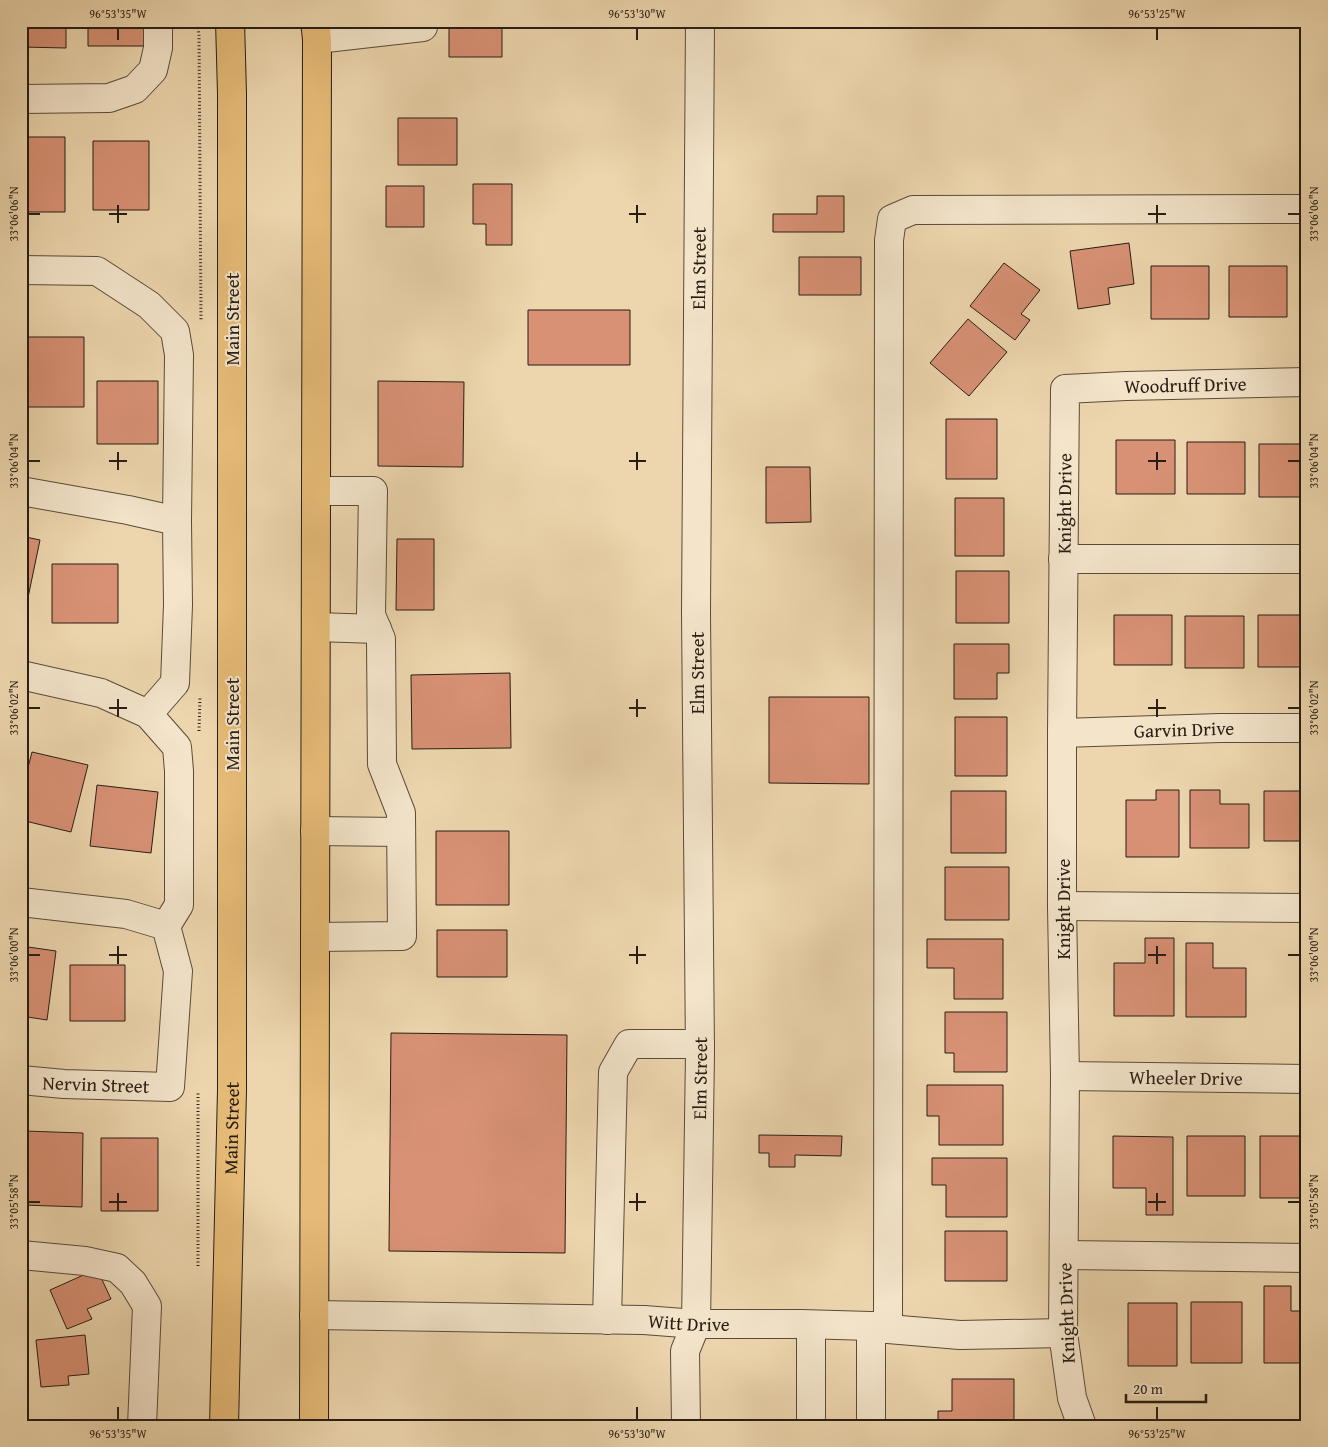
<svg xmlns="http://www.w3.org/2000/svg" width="1328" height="1447" viewBox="0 0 1328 1447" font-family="'Gentium Book Plus',serif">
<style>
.building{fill:#d89175;stroke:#281d14}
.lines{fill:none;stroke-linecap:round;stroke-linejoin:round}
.minor-casing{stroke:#594b3a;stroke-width:30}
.major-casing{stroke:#281d14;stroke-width:30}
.path{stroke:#281d14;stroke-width:3;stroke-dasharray:1 2.5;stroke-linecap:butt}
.minor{stroke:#f3e4ca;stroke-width:28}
.major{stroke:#e6bb77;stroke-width:28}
.ticks{fill:none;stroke:#281d14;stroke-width:2}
.labels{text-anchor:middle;stroke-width:4;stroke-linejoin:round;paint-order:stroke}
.street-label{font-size:19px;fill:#281d14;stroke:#f3e4ca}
.neatline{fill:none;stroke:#281d14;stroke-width:2}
.ticks-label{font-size:12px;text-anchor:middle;fill:#281d14}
</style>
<rect width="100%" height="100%" fill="#edd6ae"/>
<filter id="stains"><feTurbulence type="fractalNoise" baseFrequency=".004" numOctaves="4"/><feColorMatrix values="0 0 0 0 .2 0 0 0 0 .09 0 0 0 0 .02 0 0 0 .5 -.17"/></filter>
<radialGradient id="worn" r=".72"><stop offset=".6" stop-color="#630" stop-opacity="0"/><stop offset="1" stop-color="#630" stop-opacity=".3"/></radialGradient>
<!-- building -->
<path class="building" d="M22,21H66V48L22,47Z
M88,21H147V46H88Z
M449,24H502V57H449Z
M398,118H457V165H398Z
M21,137H65V212H21Z
M93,141H149V210H93Z
M473,184H512V245H486V224H473Z
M386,186H424V227H386Z
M817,196H844V232H773V214H817Z
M1129,243L1134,284L1108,288L1110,304L1078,309L1070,251Z
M799,257H861V295H799Z
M1004,263L1040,290L1021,314L1030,320L1015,340L970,306Z
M1151,266H1209V319H1151Z
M1229,266H1287V317H1229Z
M528,310H630V365H528Z
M968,319L1007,352L969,396L930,363Z
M25,337H84V407H25Z
M97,381H158V444H97Z
M378,381L464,382L463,467L378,466Z
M946,419H997V479H946Z
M1116,440H1175V494H1116Z
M1187,442H1245V494H1187Z
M1259,444H1307V497H1259Z
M766,467H810L811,522L766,523Z
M955,498H1004V556H955Z
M21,536L40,540L25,612L21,611Z
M397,539H434V610H396Z
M52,564H118V623H52Z
M956,571H1009V623H956Z
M1114,615H1172V665H1114Z
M1258,615H1307V667H1258Z
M1185,616H1244V668H1185Z
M954,644H1009V673H997V699H954Z
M510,673L511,748L412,749L411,675Z
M769,697H869V784L769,783Z
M955,717H1007V776H955Z
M32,752L88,765L71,832L21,820V795Z
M97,785L158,792L151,853L90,846Z
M1156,790H1179V857H1126V800H1156Z
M1190,790H1220V804H1249V848H1190Z
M951,791H1006V853H951Z
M1264,791H1307V841H1264Z
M436,831H509V905H436Z
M945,867H1009V920H945Z
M437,930H507V977H437Z
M1145,938H1174V1016H1114V963H1145Z
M927,939H1003V999H954V968H927Z
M1186,943H1213V968H1246V1017H1186Z
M21,946L56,951L47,1020L21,1016Z
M70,965H125V1021H70Z
M945,1012H1007V1072H954V1053H945Z
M391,1033L567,1035L565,1253L389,1251Z
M927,1085H1003V1145H939V1116H927Z
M24,1131L83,1133L82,1207L22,1205Z
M759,1135L842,1136L841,1156L795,1155V1167H769V1153H759Z
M1113,1136L1173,1137V1215H1146V1188H1113Z
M1187,1136H1245V1196H1187Z
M1260,1136H1307V1198H1260Z
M101,1138H158V1211H101Z
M932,1158H1007V1217H946V1185H932Z
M945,1231H1007V1281H945Z
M97,1269L111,1299L87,1309L92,1319L67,1329L50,1290Z
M1264,1286H1291V1311H1307V1363H1264Z
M1191,1302H1242V1363H1191Z
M1128,1303H1177V1366H1128Z
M85,1335L89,1374L68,1376L69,1385L41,1387L36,1340Z
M952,1379H1014V1426H938V1411H952Z"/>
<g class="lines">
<!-- minor casing -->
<g class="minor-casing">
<g id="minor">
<path d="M317,39L423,27L422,21"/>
<path d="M21,99L109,98L135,89L153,70L158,48V21"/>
<path d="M21,270L97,271L149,305L175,331L179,355L177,521"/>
<path d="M21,491L128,510L177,521L178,605L175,683L148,714"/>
<path d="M1063,559H1307"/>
<path d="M316,627L377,629"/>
<path d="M21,675L101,693L148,714L177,747L179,771V905L166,926"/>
<path id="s1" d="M1062,733L1220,728H1307"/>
<path d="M315,831L401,832"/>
<path d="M21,902L126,914L166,926L178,971L170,1087L64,1084L21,1080"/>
<path d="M1062,906L1307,908"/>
<path d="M315,937L402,936L401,813L382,764L381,639L371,615L373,491H316"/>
<path id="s2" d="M1065,1076L1307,1079"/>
<path d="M21,1255L85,1261L117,1268L133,1283L147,1306L142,1426"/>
<path d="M1064,1255L1307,1258"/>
<path id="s3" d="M314,1315L644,1320L696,1324H801L871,1326L888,1329L960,1335L1063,1333"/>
<path d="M607,1320L613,1072L629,1044H700"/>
<path d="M811,1325V1426"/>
<path d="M888,1329L889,240L892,219L913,210L1307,209"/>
<path id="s4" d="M686,1426L685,1351L696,1324L700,1053L696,613L700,21"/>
<path d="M871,1426V1326"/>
<path id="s5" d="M1082,1426L1072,1398L1063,1333L1065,1076L1062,906V733L1065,389L1126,386L1307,382"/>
</g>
</g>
<!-- major casing -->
<g class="major-casing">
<g id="major">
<path id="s6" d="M224,1426L232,1090V94L230,21"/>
<path d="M314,1426L317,39L315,21"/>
</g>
</g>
<!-- path -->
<path class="path" d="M197,21L199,35L201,321
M199,731L200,697
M198,1266V1092"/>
<!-- minor -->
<use href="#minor" class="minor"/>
<!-- major -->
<use href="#major" class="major"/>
</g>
<!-- ticks -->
<path class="ticks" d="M118,28V40M637,28V40M1157,28V40M118,205V223M637,205V223M1157,205V223M28,214H40M109,214H127M629,214H646M1148,214H1166M1288,214H1300M118,452V470M637,452V470M1157,452V470M28,461H40M109,461H127M629,461H646M1148,461H1166M1288,461H1300M118,699V717M637,699V717M1157,699V717M28,708H40M109,708H127M629,708H646M1148,708H1166M1288,708H1300M118,946V964M637,946V964M1157,946V964M28,955H40M109,955H127M629,955H646M1148,955H1166M1288,955H1300M118,1193V1211M637,1193V1211M1157,1193V1211M28,1202H40M109,1202H127M629,1202H646M1148,1202H1166M1288,1202H1300M118,1407V1420M637,1407V1420M1157,1407V1420"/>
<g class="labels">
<!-- street labels -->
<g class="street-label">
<text dy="7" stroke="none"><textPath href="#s4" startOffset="1160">Elm Street</textPath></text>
<text transform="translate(232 319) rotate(-90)" y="7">Main Street</text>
<text dy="7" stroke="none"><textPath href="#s5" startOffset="1160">Woodruff Drive</textPath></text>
<text dy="7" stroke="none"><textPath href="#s5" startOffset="925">Knight Drive</textPath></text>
<text transform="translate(697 673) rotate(-90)" y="7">Elm Street</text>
<text transform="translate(232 724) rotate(-90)" y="7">Main Street</text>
<text dy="7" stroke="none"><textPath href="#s1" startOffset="122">Garvin Drive</textPath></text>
<text transform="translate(1063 909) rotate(-90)" y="7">Knight Drive</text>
<text dy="7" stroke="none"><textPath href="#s4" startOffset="350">Elm Street</textPath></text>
<text dy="7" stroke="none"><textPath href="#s2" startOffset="121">Wheeler Drive</textPath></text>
<text transform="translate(96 1084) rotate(2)" y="7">Nervin Street</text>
<text dy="7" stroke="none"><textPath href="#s6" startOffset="298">Main Street</textPath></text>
<text transform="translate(1066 1313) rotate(-92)" y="7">Knight Drive</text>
<text dy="7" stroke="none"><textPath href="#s3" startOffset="375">Witt Drive</textPath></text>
</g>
</g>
<!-- margin -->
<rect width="1328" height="1447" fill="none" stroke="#edd6ae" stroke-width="55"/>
<!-- scale -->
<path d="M1126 1394v8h80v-8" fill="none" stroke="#281d14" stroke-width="2.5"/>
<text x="1133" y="1394" font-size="15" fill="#281d14" stroke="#f3e4ca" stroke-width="4" paint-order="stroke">20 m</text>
<rect x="28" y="28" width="1272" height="1392" class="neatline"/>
<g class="ticks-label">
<text x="118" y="18">96°53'35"W</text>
<text x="637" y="18">96°53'30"W</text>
<text x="1157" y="18">96°53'25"W</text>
<text transform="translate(14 214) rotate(-90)" y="4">33°06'06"N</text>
<text transform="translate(1314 214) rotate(-90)" y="4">33°06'06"N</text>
<text transform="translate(14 461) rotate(-90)" y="4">33°06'04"N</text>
<text transform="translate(1314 461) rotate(-90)" y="4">33°06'04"N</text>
<text transform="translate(14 708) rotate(-90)" y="4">33°06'02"N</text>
<text transform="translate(1314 708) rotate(-90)" y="4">33°06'02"N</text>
<text transform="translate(14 955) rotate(-90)" y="4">33°06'00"N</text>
<text transform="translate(1314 955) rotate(-90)" y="4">33°06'00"N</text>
<text transform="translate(14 1202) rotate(-90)" y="4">33°05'58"N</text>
<text transform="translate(1314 1202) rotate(-90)" y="4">33°05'58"N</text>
<text x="118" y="1438">96°53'35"W</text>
<text x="637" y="1438">96°53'30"W</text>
<text x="1157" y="1438">96°53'25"W</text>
</g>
<rect width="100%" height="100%" filter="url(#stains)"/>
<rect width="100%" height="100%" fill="url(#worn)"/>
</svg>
